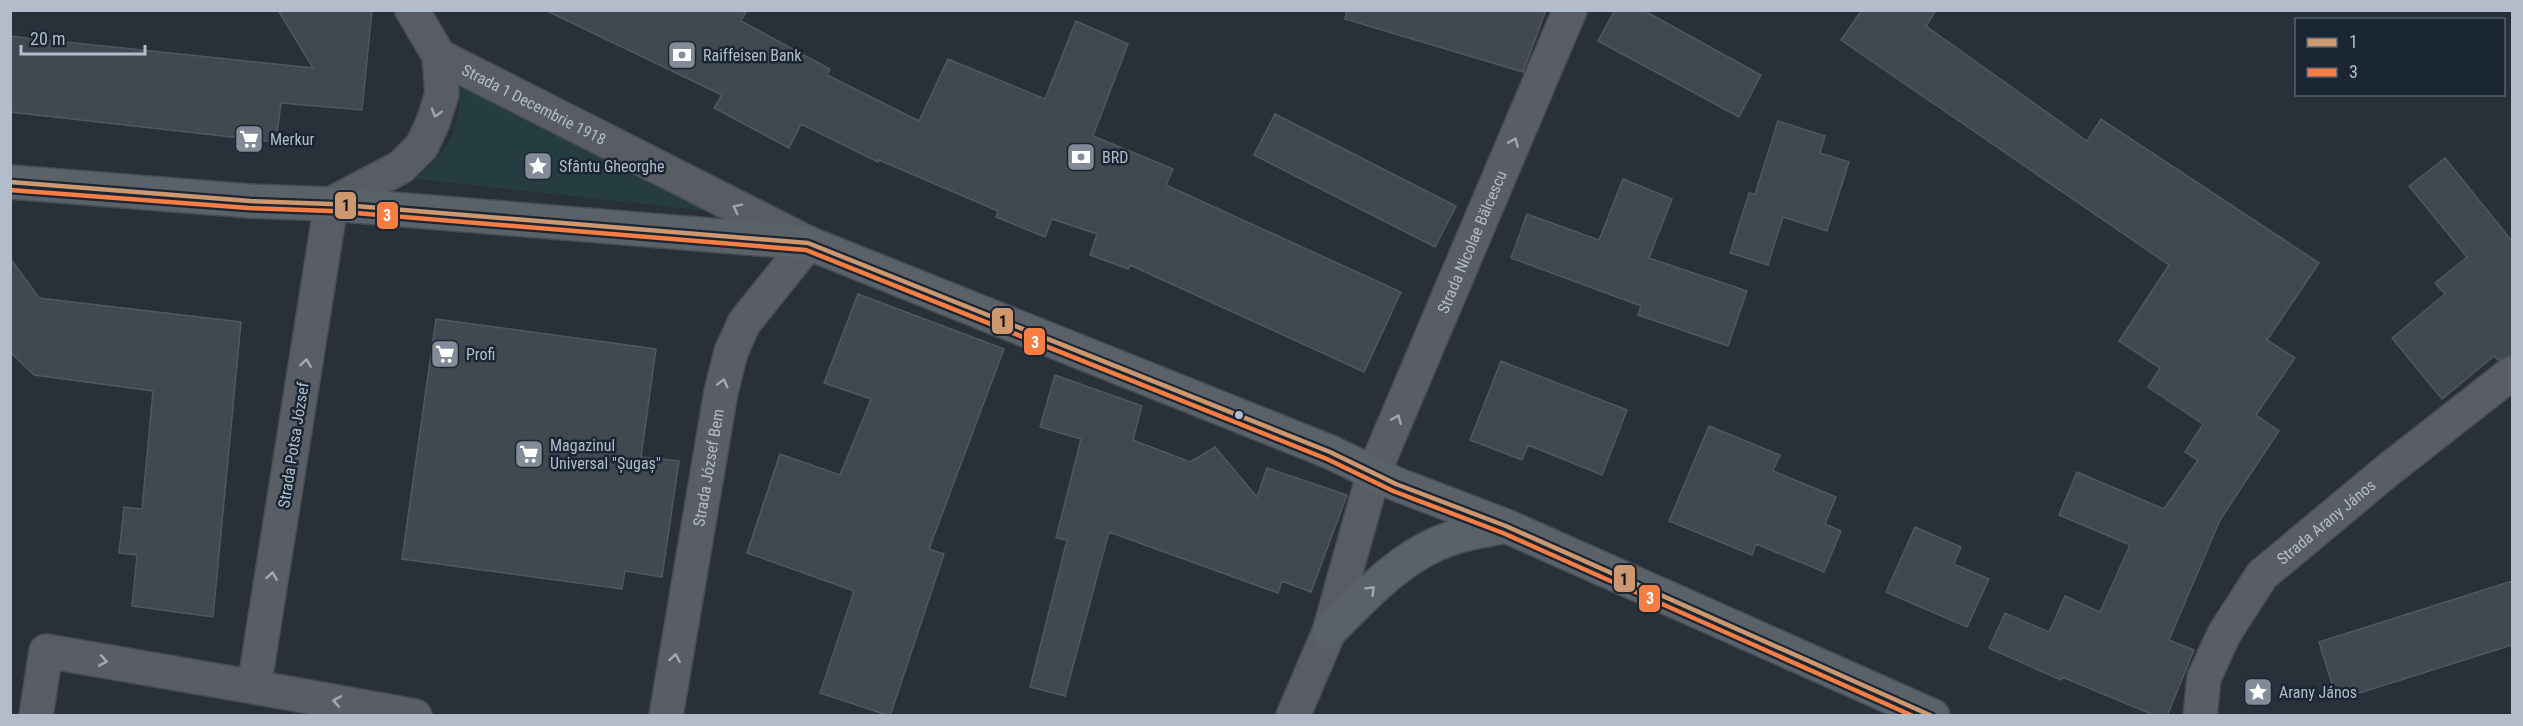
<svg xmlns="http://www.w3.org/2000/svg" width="2523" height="726" viewBox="0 0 2523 726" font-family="'Roboto Condensed',sans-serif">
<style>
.green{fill:#253c40}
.building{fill:#424850;stroke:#515760;stroke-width:1.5}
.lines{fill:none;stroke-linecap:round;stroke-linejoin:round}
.street-casing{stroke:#474c53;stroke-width:36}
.secondary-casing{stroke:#474c53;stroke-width:36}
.primary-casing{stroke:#464c55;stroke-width:36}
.street{stroke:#595e66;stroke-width:33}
.secondary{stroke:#585d64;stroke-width:33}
.primary{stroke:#5b6168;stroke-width:33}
.bus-1-casing{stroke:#1b2634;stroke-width:9}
.bus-2-casing{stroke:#1b2634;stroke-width:9}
.bus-1{stroke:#cd976f;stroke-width:4.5}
.bus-2{stroke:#f77d43;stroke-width:4.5}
.oneway{stroke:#9ca4b0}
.oneway2{stroke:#a0a9b6}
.oneway3{stroke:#a1aab6}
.bus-dot{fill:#b2bcca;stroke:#1b2634;stroke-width:2}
.labels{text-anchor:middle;stroke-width:5;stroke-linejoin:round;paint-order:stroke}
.poi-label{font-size:16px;fill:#b2bcca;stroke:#1b2634;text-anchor:start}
.street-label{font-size:16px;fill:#b2bcca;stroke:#1b2634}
.line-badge{stroke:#1b2634;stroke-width:2}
.badge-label{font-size:16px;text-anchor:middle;font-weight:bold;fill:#fff}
.pale-badge-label{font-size:16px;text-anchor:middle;font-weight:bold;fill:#111}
</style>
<rect width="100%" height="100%" fill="#293039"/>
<!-- green -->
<path class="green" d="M460,85L718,212L416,179C450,147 460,133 460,85Z"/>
<!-- building -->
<path class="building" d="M278,10H372L362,110L281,103L276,142L10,112V36L313,68Z
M545,10H747L741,21L830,69L827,75L919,121L948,59L1045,99L1076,21L1128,44L1093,136L1173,169L1166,185L1401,292L1364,372L1130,265L1128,269L1090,255L1097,234L1052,219L1045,237L996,217L998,211L879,160L878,162L801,124L789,148L714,108L722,95Z
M1347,10H1546L1523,72L1345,19Z
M1615,10H1643L1761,75L1739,117L1598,41Z
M1862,10H1936L1926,26L2087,141L2101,119L2319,263L2267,340L2295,358L2256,415L2279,431L2220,520L2169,640L2194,650L2167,716H2156L2062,677L2061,680L1989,648L2005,613L2049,632L2065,596L2100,612L2130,545L2059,515L2077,472L2164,509L2198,460L2185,452L2203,424L2148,387L2160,368L2119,341L2169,265L1841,40Z
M1275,114L1456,206L1435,247L1254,155Z
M1778,121L1825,136L1820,153L1849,162L1827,231L1783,217L1768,265L1730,253L1749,193L1755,194Z
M2445,158L2512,241V355L2498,360L2494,356L2442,399L2392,338L2445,294L2435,283L2467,257L2409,186Z
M1623,179L1672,199L1649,258L1747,291L1728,346L1638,315L1641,306L1511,258L1527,214L1599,240Z
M10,258L39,298L241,322L213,617L132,606L137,555L119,553L124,507L142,509L153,391L34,375L10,352Z
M858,294L1004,349L929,549L944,554L890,716L820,693L854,591L747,553L780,454L840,475L871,399L824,383Z
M436,319L656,349L641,457L679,461L662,577L625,571L622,589L402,559Z
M1501,361L1627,410L1602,475L1528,445L1522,460L1470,440Z
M1055,375L1142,406L1133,440L1190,462L1215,447L1257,497L1267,468L1347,495L1311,592L1282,581L1278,593L1109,532L1065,696L1030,687L1067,540L1056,538L1081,439L1040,427Z
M1709,426L1780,455L1773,471L1836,497L1825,524L1841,531L1824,572L1756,544L1752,555L1669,521Z
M1915,527L1961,547L1954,564L1989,579L1967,627L1886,592Z
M2512,581V645L2337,700L2319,642Z"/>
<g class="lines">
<!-- street casing -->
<g class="street-casing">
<g id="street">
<path d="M331,204L254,687L415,716"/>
<path id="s1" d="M1374,472L1570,10"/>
<path d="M36,716L46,651L254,687"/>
<path id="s2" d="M666,716L721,392L731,352L744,323L808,243"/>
<path id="s3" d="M2200,716L2204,678L2224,634L2262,575L2388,470L2512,373"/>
</g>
</g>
<!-- secondary casing -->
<g class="secondary-casing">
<g id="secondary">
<path id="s4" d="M412,10L439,56L806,242"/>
<path d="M331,204L401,167L422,146L433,122L442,94L439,56"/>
<path d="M1293,716L1329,632L1374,472"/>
</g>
</g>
<!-- primary casing -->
<g class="primary-casing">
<path id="primary" d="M10,182L250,201L331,204L808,243L1330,452L1396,484L1506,526L1933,716
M1329,632C1365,596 1402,554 1452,538C1470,532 1489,530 1506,526"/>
</g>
<!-- street -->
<use href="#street" class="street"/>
<!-- secondary -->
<use href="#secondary" class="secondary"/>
<!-- primary -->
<use href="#primary" class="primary"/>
<!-- bus-1 casing -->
<g class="bus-1-casing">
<path id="bus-1" d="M10,182L250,201L331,204L808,243L1330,452L1396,484L1506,526L1932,716"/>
</g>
<!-- bus-2 casing -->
<g class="bus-2-casing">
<path id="bus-2" d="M10,190L249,208L331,211L806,250L1327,459L1393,491L1503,533L1913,716"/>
</g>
<!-- bus-1 -->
<use href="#bus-1" class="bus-1"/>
<!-- bus-2 -->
<use href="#bus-2" class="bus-2"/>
</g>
<!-- one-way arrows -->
<defs><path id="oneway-chevron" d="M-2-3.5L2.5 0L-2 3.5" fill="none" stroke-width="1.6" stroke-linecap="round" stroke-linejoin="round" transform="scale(1.5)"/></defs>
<g class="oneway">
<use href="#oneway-chevron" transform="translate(436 113) rotate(108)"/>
<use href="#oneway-chevron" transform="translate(737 208) rotate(-154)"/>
</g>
<g class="oneway2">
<use href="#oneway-chevron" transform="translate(1514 142) rotate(-67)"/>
<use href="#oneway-chevron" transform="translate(306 363) rotate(-81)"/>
<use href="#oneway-chevron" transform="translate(723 383) rotate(-76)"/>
<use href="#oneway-chevron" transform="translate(1397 419) rotate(-67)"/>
<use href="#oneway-chevron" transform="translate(272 576) rotate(-81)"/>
<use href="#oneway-chevron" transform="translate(675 658) rotate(-80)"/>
<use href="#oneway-chevron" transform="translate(103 661) rotate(10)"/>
<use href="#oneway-chevron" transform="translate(337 701) rotate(-170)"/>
</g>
<use class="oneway3" href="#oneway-chevron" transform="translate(1371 590) rotate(-45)"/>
<!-- icons -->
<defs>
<g id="bank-square" transform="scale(1.5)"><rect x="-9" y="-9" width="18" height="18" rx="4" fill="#828b97" stroke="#1b2634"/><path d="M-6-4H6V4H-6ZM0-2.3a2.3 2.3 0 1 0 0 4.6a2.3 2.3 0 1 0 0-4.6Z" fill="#fff"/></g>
<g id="supermarket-square" transform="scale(1.5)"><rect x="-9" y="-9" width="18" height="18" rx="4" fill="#828b97" stroke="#1b2634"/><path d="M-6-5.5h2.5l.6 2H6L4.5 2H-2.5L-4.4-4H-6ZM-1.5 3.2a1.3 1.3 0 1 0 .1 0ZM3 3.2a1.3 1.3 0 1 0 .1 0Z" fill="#fff"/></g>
<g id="sight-square" transform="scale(1.5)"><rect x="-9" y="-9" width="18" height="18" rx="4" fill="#828b97" stroke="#1b2634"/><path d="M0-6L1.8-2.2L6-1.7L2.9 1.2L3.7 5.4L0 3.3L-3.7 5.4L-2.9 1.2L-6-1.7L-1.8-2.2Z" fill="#fff"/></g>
</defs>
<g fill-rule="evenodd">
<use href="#bank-square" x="682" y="55"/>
<use href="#supermarket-square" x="249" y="139"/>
<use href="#bank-square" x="1081" y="157"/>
<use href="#sight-square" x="538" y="166"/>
<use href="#supermarket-square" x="445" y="354"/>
<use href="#supermarket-square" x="529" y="454"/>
<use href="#sight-square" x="2258" y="692"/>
</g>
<!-- markers -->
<circle class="bus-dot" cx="1239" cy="415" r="5"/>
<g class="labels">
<!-- poi labels -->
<g class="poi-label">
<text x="703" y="61">Raiffeisen Bank</text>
<text x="270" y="145">Merkur</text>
<text x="1102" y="163">BRD</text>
<text x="559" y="172">Sfântu Gheorghe</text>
<text x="466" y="360">Profi</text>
<text x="550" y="451">Magazinul<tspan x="550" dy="18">Universal "Șugaș"</tspan></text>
<text x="2279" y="698">Arany János</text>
</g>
<!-- street labels -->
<g class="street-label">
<text dy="6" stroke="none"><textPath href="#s4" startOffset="160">Strada 1 Decembrie 1918</textPath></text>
<text dy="6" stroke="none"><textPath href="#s1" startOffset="250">Strada Nicolae Bălcescu</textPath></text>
<text transform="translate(293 445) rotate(-81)" y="6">Strada Potsa József</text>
<text dy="6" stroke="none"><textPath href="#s2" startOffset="252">Strada József Bem</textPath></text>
<text dy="6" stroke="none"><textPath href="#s3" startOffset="240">Strada Arany János</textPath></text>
</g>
</g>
<g class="line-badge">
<rect x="334" y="191" width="23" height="29" rx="6" fill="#cd976f"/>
<rect x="376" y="201" width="23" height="29" rx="6" fill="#f77d43"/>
<rect x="991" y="307" width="23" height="28" rx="6" fill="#cd976f"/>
<rect x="1023" y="327" width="23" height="29" rx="6" fill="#f77d43"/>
<rect x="1613" y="564" width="23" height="29" rx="6" fill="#cd976f"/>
<rect x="1638" y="584" width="23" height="29" rx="6" fill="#f77d43"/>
</g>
<g class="badge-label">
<text x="387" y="221">3</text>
<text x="1035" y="348">3</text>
<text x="1650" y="604">3</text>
</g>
<g class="pale-badge-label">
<text x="346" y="211">1</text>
<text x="1003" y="327">1</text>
<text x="1624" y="585">1</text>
</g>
<!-- border -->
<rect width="2523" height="726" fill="none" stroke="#b2bcca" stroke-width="24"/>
<!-- legend -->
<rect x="2295" y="18" width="210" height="78" fill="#1b2634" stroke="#576270" stroke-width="1.5"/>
<rect x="2307" y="38" width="30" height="9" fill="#cd976f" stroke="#576270" stroke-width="1.5"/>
<text x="2349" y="48" font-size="18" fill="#b2bcca">1</text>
<rect x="2307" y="68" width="30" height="9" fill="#f77d43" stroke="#576270" stroke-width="1.5"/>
<text x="2349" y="78" font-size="18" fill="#b2bcca">3</text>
<!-- scale -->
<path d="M21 45v9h124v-9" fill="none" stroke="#b2bcca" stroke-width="3"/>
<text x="30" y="45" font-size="18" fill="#b2bcca" stroke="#1b2634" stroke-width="4.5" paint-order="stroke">20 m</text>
</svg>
